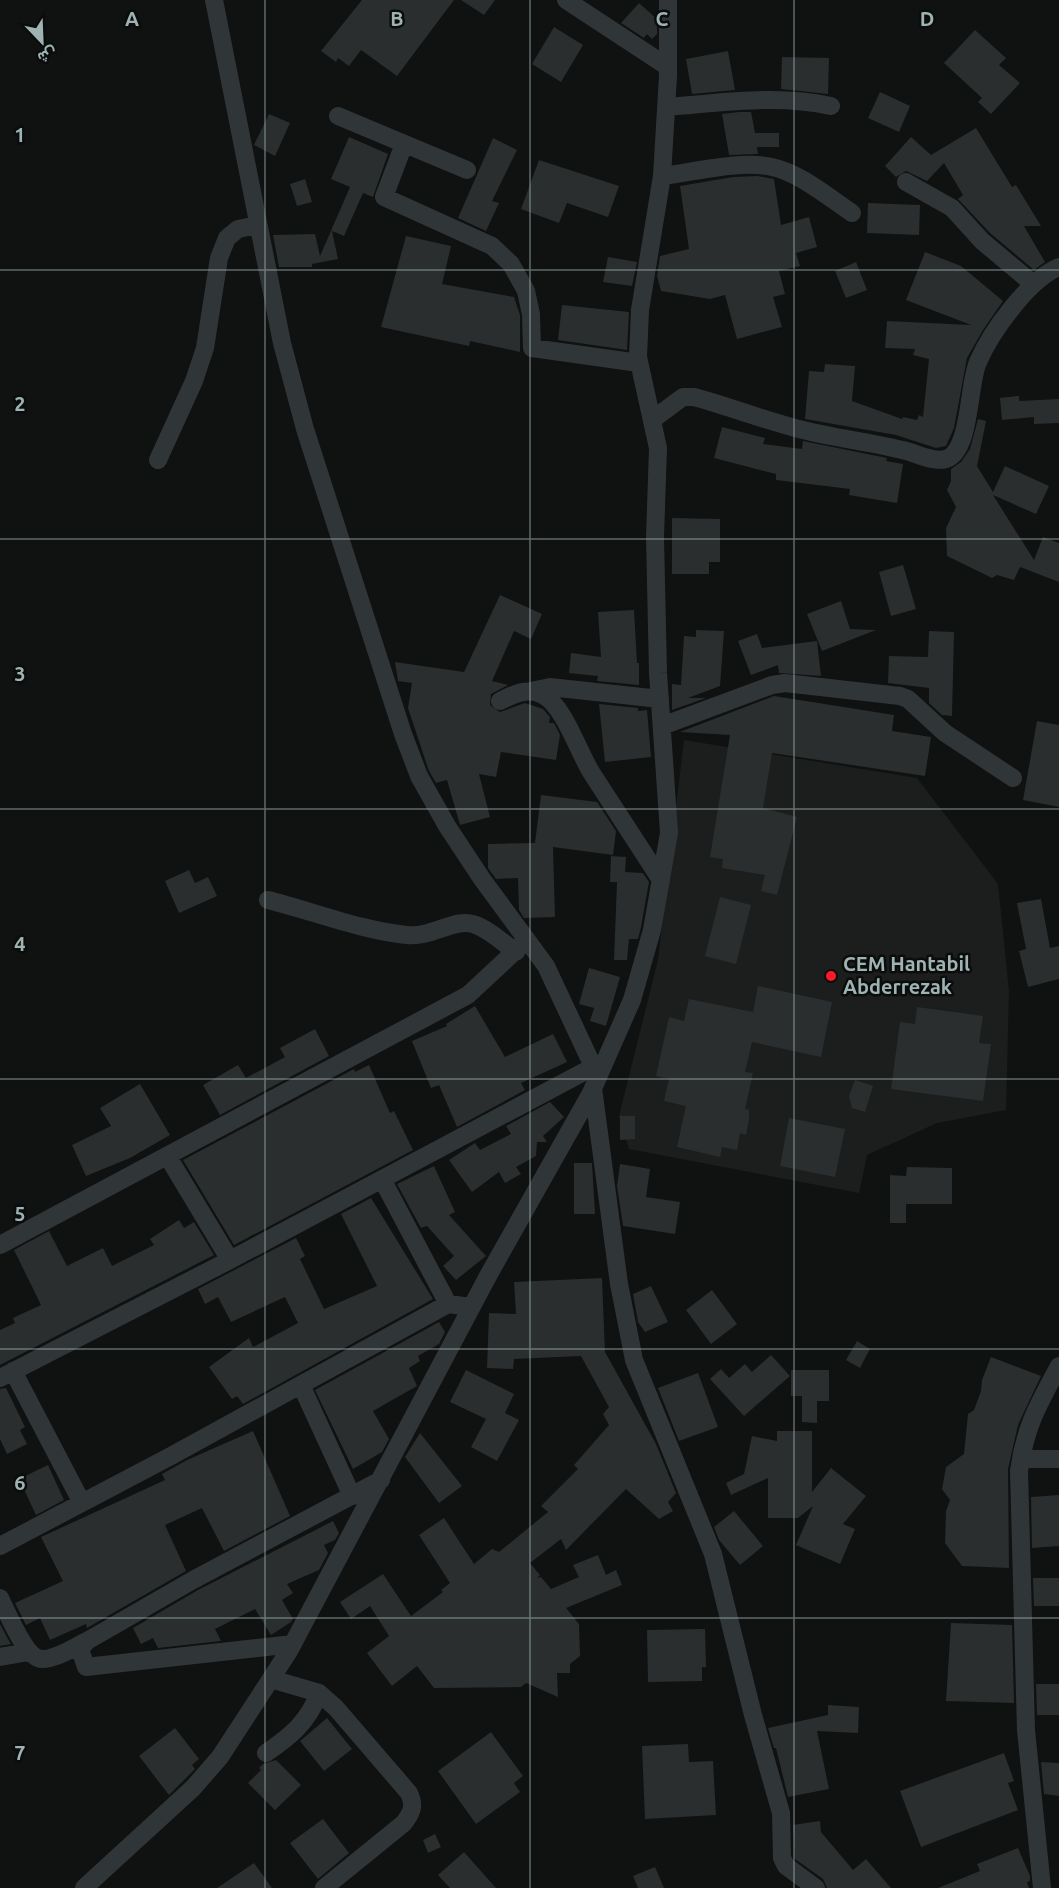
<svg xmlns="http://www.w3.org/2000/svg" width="1059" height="1888" viewBox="0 0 1059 1888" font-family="Ubuntu,Vazirmatn,sans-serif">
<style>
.built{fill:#1c1e1e}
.building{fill:#2a2e2e}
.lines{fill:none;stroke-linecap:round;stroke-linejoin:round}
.minor{stroke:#303637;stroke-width:18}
.grid{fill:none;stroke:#a0b3b3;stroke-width:1.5;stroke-opacity:0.55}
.poi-dot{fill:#ff1a29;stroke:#0b0c0c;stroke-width:2}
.labels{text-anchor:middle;stroke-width:5;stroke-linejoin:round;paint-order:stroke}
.poi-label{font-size:20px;font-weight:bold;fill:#a0b3b3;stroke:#0b0c0c;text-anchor:start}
.grid-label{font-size:20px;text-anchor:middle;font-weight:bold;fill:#a0b3b3;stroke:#0b0c0c;stroke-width:5;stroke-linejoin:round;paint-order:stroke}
</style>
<rect width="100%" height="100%" fill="#101111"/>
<!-- built -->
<path class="built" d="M684,740L917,778L998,884L1009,991L1006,1110L937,1123L867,1155L859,1193L629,1149L619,1116L658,960Z"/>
<!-- building -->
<path class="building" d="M362,0H454L397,76L361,50L349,66L338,58L336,62L321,51Z
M461,0H495L484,15Z
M639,3L657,19V34L652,39L647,34L644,38L621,23Z
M554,27L583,45L561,82L532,64Z
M975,30L1006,58L999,65L1020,83L991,114L978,102L982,98L944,63Z
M728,51L735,90L692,94L686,59Z
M782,57L829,58L828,94L781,89Z
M880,92L910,106L899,132L868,118Z
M739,112H751L755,133H779V147H757L758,154L729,155L722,114Z
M269,114L290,123L275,156L254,145Z
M976,128L1012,187L1016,185L1041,226H1024L1045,262L1034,270L990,233L958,199L963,195L944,163L927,181L906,171L896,177L885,166L911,137L931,155Z
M349,137L388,154L373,197L363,193L344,236L332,231L338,259L312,264V267H279L273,235L315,234L320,256L350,187L331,179Z
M493,138L517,150L492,201L499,203L486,231L458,218Z
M539,160L619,186L608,217L567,203L559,223L521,209Z
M758,176L774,179L781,225L809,217L817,247L796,253L800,266L779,271L785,294L773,297L782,327L737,339L725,295L710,299L661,291L657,276L660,256L689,249L680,186L733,177Z
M305,179L312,202L297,206L290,184Z
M868,203L920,205L919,235L867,233Z
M406,236L451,246L442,284L514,297L520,315V352L470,341L469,346L381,327Z
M925,252L961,266L1003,301L983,330L967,358L954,428L946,446L936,448L896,435L805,419L809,371L824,372L825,364L855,366L852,401L902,419L903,417L917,420L919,415L923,417L929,359L913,355L915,349L885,348L887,321L971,325L906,300Z
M608,257L637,262L632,286L603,282Z
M856,262L867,290L846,298L835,271Z
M562,305L629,312L627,350L558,340Z
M1019,396V401L1059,399V423L1034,424V417L1002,420L1000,398Z
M978,419L986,421L977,466L993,492L1005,466L1049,486L1036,514L993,495L1034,560L1043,537L1059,543V582L1020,567L1014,580L997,575L992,578L947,556L946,528L956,507L947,490L951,481V469L961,462L970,449Z
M722,427L765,438L763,444L802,449L803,441L887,458L886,461L903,464L897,503L849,495L850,489L776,480V474L714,458Z
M672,518L720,519V562H709V574H672Z
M903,565L916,609L891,616L879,572Z
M500,595L542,614L531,639L514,631L492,681L508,685L491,694L490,705L500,712L525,703L543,709L550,717L549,723H554L560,735L556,760L501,752L496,777L479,774L490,817L460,825L447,780L436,783L429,771L408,708L412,683L398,681L395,662L464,672Z
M841,601L850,629L876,630L822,651L807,614Z
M634,610L637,663H639V685L597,681L598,676L569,673L571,653L601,657L598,612Z
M696,630L724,631L720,686L688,698H706L672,710V684L681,685L684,636L696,637Z
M929,631L954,632L952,716L942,715L929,703V688L888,683L889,656L928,657Z
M757,634L762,648L817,641L821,676L779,673L778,665L751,675L738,641Z
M774,696L894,715L892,731L931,737L925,776L772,753L763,808L797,817L777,895L761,891L765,875L722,868L723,859L710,857L730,735L680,732Z
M599,704L638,708V711L647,710L651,757L605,762Z
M1037,721L1059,725V807L1023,800Z
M541,795L597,802L616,831L613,855L553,847L555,917L524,918L519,910L518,878L496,879L488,868V844L535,843Z
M611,856L626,857L625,872L643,873L649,882L641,927L638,939H629L627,960H614L617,882H610Z
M189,870L195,883L208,877L217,896L179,913L165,881Z
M720,897L751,905L736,964L705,956Z
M1041,899L1050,948L1059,946V979L1028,987L1019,951L1026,949L1017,903Z
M589,968L620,977L606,1026L590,1021L594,1008L579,1004Z
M758,986L832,1002L821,1057L752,1042L745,1072L753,1073L745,1109L749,1110V1119L746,1135L740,1133L737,1150L722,1147L720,1157L677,1147L686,1106L664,1101L669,1079L656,1076L669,1017L684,1021L689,999L753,1012Z
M475,1006L505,1057L553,1034L567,1062L521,1083L525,1090L457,1127L439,1085L431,1088L412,1041L447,1026L446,1024Z
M917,1007L983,1016L979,1043L991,1044L983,1101L891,1089L900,1022L915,1024Z
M315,1029L329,1056L220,1115L203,1085L238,1065L246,1078L285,1057L280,1048Z
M369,1065L390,1113L394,1111L413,1150L234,1245L183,1160L354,1069L355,1072Z
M855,1080L873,1086L865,1112L852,1108L849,1096Z
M140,1084L170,1135L130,1158L86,1176L72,1145L111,1126L100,1108Z
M550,1102L564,1117L543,1136L547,1142H537L536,1156L516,1167L521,1174L505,1183L499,1172L472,1192L449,1160L475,1143L480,1150L511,1134L506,1126Z
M620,1116H635V1139L620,1140Z
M789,1118L845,1129L835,1177L780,1166Z
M574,1163H592L595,1214H574Z
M620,1164L650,1169L646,1197L680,1202L675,1234L623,1226L617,1186Z
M434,1166L455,1212L449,1215L486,1256L456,1280L443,1266L454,1256L427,1226L421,1228L397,1184Z
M907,1167L952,1168V1204H906V1223H890V1175L906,1176Z
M371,1198L433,1299L243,1404L237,1396L232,1399L209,1367L249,1338L253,1347L298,1323L285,1297L231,1322L218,1297L205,1304L198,1289L296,1238L305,1256L300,1259L324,1309L377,1286L341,1214Z
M179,1220L184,1228L194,1222L214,1255L0,1365V1330L15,1323L13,1318L41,1305L14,1250L49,1231L67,1266L103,1248L112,1266L154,1245L150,1239Z
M602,1278L605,1352L656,1444L676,1493L668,1502L673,1511L659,1519L626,1489L566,1550L561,1539L530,1563L540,1575L537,1578L541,1577L551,1589L579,1577L573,1565L598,1555L606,1575L616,1570L622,1585L566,1608L579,1624L580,1656L570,1664V1673H557L558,1697L526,1683L521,1687L434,1688L417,1666L392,1686L367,1653L389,1636L370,1606L351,1619L340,1602L383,1574L411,1616L443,1592L441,1590L450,1583L419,1535L444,1518L474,1564L492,1549L499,1552L548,1512L541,1506L578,1469L574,1465L609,1425L603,1414L609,1407L581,1356L514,1359L513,1369L487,1368L489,1313L516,1314L514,1282Z
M651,1286L668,1322L645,1332L638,1322L633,1294Z
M712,1290L737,1324L711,1344L686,1310Z
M439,1322L445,1332L439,1344L418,1356L420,1361L409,1368L417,1386L373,1411L389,1439L382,1452L353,1469L315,1390Z
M857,1341L870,1349L860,1368L846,1360Z
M771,1355L790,1376L744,1416L710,1379L721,1369L729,1378L745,1364L752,1372Z
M991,1357L1041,1376L1018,1425L1008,1469L1009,1568L962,1566L945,1543L946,1511L950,1500L942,1489L946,1467L964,1454L968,1414L974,1410L981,1391L982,1380Z
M466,1370L514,1394L505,1413L519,1420L497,1461L471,1447L486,1419L450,1402Z
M791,1370H829V1401H817V1423L802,1422V1396H791Z
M698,1373L718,1427L679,1441L658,1388Z
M6,1388L25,1427L20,1430L27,1444L7,1454L0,1439V1389Z
M253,1431L290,1516L224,1551L202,1508L165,1525L186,1571L87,1628L86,1624L50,1640L40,1618L26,1625L15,1603L63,1581L41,1537L165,1480L162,1474L187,1460Z
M777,1431H812V1492L831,1468L866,1496L843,1524L855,1529L840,1564L796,1545L813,1506L798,1518H768V1478L731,1495L726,1483L744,1474L752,1436L777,1441Z
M420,1433L462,1486L439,1503L405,1457Z
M48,1465L64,1500L36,1515L19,1479Z
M1059,1495V1546L1032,1548L1031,1497Z
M734,1511L763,1546L740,1565L719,1540L714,1527Z
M333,1521L339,1533L335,1540L324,1545L328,1553L319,1570L287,1584L293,1593L282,1600L293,1619L291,1622L271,1635L255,1609L215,1629L221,1641L158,1648L153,1638L141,1644L133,1628L198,1590Z
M1033,1578H1059V1606H1034Z
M951,1623L1012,1625L1014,1703L946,1701Z
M0,1624L8,1639L11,1644L0,1646Z
M705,1629L706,1667H702V1681L648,1682L647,1630Z
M1036,1684H1059V1715H1037Z
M828,1705L859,1707L858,1733L817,1731L829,1789L788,1797L776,1748H774L768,1728L828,1715Z
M327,1718L352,1749L324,1771L300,1741Z
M175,1728L199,1759L192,1765L195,1769L169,1795L139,1756Z
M491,1732L523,1776L514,1783L520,1792L476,1824L438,1771Z
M688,1744L689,1762L713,1761L716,1815L645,1819L642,1746Z
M1004,1753L1014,1781L1008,1783L1018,1810L921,1847L900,1791Z
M276,1760L301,1785L275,1810L248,1783L261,1770L259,1768L263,1764Z
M1041,1762L1059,1763V1796L1044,1794Z
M323,1819L349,1853L318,1879L290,1843Z
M820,1821L821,1832L853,1870L866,1859L891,1888H827L823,1879L795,1859L793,1825Z
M435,1834L441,1847L428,1853L423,1840Z
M1018,1848L1030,1876V1881L1027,1882L1029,1888H938L980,1871L977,1864Z
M464,1852L496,1888H450L438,1875Z
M254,1863L272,1888H217Z
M655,1867L664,1888H638L633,1876Z"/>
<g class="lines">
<!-- minor -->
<path class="minor" d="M214,0L282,343L305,429L403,734L419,776L447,826L482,879L546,966L598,1077
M566,0L668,67
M666,107C721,103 777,94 831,106
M338,116L467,170
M404,144L384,197L492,246L511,264L526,291L531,314L532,348L639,363
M662,176C694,172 740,160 772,167C800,173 828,197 852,213
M906,182L952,208L982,241L1032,283
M652,420L683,397H694C731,407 766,421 803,430C835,438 869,442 902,450C915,452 932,463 946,459C971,451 968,384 978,362C991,332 1029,279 1059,267
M158,460L194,381L205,348L219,258L227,238L238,229L257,225
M531,691L550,687L660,699
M500,701C514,694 528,687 543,695C564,706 578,751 591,772C614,808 638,844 661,880
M662,726L772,685L785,683L900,696L908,699L945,733L1013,778
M268,900C312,911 363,931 407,935C431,938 455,918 473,924C489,929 503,943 516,952
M593,1088L619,1284L634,1360L713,1554L753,1715L781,1813L782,1858L786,1866L816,1888
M168,1157L230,1260
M382,1179L448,1304
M0,1245L468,995L527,940
M13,1371L82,1503
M0,1378L230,1260L593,1067
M301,1385L352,1496
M1021,1459H1059
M0,1546L171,1456L448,1304L471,1307
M0,1598C7,1612 26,1659 42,1659C57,1659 74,1647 87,1641
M293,1644L86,1667L80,1649L87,1641L193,1580L381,1480
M0,1657L29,1652
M271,1679L319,1693L336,1708L409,1793C415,1806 412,1812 404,1823L324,1888
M266,1753C291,1736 308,1722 319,1693
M84,1888L193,1788L220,1757L289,1651L488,1276L591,1093L632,1000L652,930L669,833L658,673L655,537L658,448L638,357L640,310L662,176L668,76V0
M1042,1888L1026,1730L1019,1471C1025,1427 1038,1405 1059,1366"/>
</g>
<!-- grid -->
<path class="grid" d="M265,0V1888M530,0V1888M794,0V1888M0,270H1059M0,539H1059M0,809H1059M0,1079H1059M0,1349H1059M0,1618H1059"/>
<!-- markers -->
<circle class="poi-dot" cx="831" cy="976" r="6"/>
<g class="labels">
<!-- poi labels -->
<g class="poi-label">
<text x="843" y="971">CEM Hantabil<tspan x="843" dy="23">Abderrezak</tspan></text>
</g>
</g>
<g class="grid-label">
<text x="132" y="26">A</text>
<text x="397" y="26">B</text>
<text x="662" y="26">C</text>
<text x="927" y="26">D</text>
<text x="20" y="142">1</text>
<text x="20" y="411">2</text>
<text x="20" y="681">3</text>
<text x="20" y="951">4</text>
<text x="20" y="1221">5</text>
<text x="20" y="1490">6</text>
<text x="20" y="1760">7</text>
</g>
<!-- north arrow -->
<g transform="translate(42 42) rotate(157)" stroke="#0b0c0c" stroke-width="4.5" paint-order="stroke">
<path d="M0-4.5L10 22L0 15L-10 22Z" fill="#a0b3b3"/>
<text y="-9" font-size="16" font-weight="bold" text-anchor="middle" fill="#a0b3b3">ش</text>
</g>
</svg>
